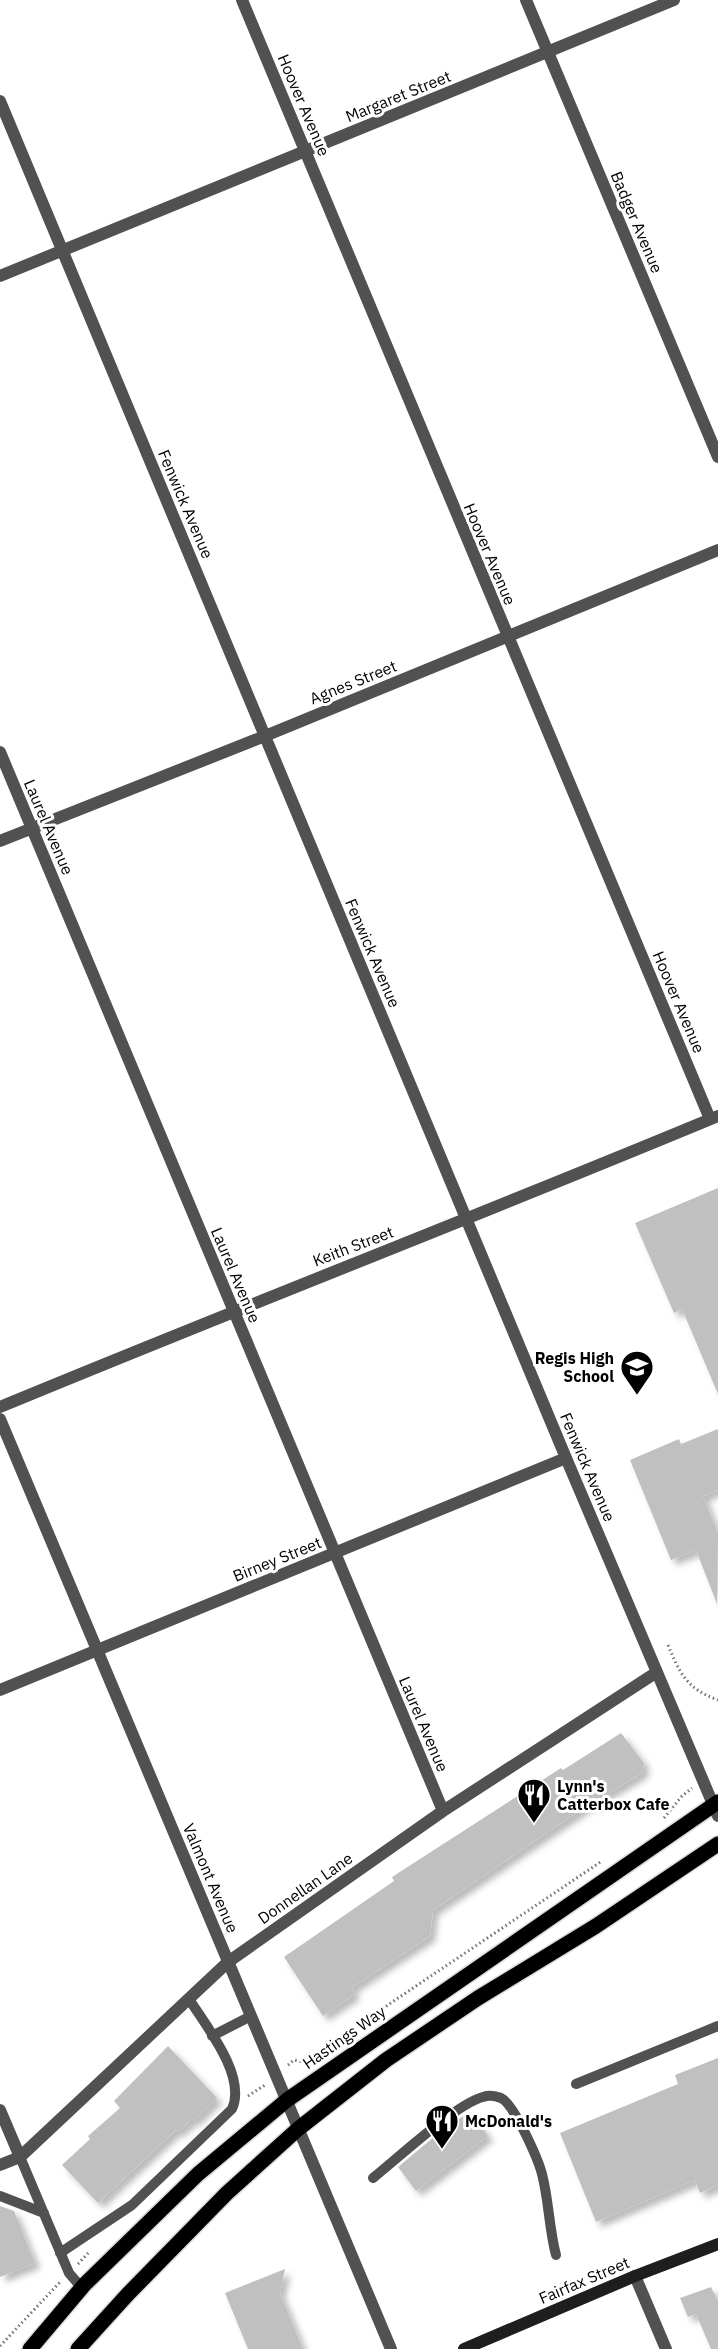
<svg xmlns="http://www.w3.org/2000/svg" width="718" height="2349" viewBox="0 0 718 2349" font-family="'IBM Plex Sans',sans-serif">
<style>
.building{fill:#c0c0c0;filter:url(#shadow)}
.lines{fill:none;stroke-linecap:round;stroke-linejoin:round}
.primary-casing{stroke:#dbdbdb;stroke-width:18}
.path{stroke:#737373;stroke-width:3;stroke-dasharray:1.5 3;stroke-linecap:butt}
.lane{stroke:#515151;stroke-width:10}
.street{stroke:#515151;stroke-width:12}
.secondary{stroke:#1e1e1e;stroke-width:12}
.primary{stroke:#000;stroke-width:15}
.labels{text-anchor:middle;stroke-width:6;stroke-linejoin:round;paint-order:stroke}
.street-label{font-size:16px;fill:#000;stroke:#fff}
.poi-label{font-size:16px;font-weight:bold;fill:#000;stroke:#fff;text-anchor:start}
</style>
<defs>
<filter id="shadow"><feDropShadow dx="5.5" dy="5.5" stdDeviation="3" flood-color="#0004"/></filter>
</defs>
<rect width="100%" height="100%" fill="#fff"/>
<!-- building -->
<path class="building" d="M718,1188V1394L682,1309L674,1313L635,1223Z
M718,1429V1490L703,1496L718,1533L717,1604L696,1550L671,1560L630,1460L679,1439L681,1444Z
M621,1733L644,1763L642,1773L585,1807L433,1910L430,1936L351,1988L355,1994L323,2016L284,1957L394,1881L392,1877L561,1768L563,1770Z
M168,2046L217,2098L194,2121L192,2119L178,2132L176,2130L98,2203L62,2165L90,2139L88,2136L120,2108L114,2101Z
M718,2058V2185L700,2193L695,2180L596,2222L560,2133L678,2084L675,2075Z
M470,2112L488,2136L416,2191L398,2167L447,2126Z
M0,2206L14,2211L35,2263L0,2277Z
M285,2269L280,2293L303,2349H248L225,2293Z
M711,2287L718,2301V2349H711L696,2314L688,2317L680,2298Z"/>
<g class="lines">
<!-- primary casing -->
<g class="primary-casing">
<path id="primary" d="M30,2349L85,2284L198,2174L287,2100L718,1802
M78,2349L128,2294L227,2193L298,2129L386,2060L478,1998L596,1926L718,1844"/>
</g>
<!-- path -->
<path class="path" d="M668,1645C680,1674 687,1689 718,1700
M664,1818L682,1796L692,1788
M288,2065L294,2060L303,2062L602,1861
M248,2096L265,2085
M78,2264L90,2251
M0,2346L61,2281"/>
<!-- lane -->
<path class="lane" d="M212,2036L251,2016
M576,2084L718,2026
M20,2157L69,2273L81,2287
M373,2178C398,2158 456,2104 483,2097C489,2095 496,2096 501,2098C514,2104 538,2159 542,2174C549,2201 549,2229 556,2255
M0,2196L44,2213
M60,2253L132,2205L232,2109C247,2076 206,2026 189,1999"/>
<!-- street -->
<path class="street" d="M242,0L710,1119
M526,0L718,457
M0,101L566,1458L718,1816
M0,276L674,0
M0,752L443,1811
M0,841L265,736L718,550
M0,1407C239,1308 480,1215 718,1116
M0,1419L391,2349
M0,1690L566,1458
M0,2110L20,2157
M0,2165L20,2157L228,1962L443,1811L657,1672
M635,2276L666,2349"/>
<!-- secondary -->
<path class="secondary" d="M464,2349L635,2276L718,2244"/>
<!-- primary -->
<use href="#primary" class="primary"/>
</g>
<!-- icons -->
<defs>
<g id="school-pin" transform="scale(1.725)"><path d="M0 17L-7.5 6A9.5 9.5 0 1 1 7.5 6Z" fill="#000" stroke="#fff"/><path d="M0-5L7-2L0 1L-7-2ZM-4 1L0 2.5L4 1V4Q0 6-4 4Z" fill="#fff"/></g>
<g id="restaurant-pin" transform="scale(1.725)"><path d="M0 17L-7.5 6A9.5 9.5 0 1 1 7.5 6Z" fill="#000" stroke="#fff"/><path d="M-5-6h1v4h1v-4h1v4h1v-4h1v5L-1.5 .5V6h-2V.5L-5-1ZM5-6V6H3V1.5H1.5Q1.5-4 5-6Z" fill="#fff"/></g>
</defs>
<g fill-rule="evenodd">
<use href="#school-pin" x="637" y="1367"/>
<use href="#restaurant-pin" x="534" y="1795"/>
<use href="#restaurant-pin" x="442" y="2121"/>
</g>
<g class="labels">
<!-- street labels -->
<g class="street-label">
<text transform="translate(398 96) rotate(-22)" y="6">Margaret Street</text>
<text transform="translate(304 105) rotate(67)" y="6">Hoover Avenue</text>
<text transform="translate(637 222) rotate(67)" y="6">Badger Avenue</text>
<text transform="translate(186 504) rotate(67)" y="6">Fenwick Avenue</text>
<text transform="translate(490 554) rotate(67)" y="6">Hoover Avenue</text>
<text transform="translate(353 682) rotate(-22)" y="6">Agnes Street</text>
<text transform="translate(49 827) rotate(67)" y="6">Laurel Avenue</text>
<text transform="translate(373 953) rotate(67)" y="6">Fenwick Avenue</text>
<text transform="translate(679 1002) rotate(67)" y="6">Hoover Avenue</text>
<text transform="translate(353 1246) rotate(-21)" y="6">Keith Street</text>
<text transform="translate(236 1275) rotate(67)" y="6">Laurel Avenue</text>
<text transform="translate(588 1467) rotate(67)" y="6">Fenwick Avenue</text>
<text transform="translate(277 1559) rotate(-22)" y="6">Birney Street</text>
<text transform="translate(424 1724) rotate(67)" y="6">Laurel Avenue</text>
<text transform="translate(211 1878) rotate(67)" y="6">Valmont Avenue</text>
<text transform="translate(305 1888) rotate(-35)" y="6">Donnellan Lane</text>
<text transform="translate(344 2037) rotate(-35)" y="6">Hastings Way</text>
<text transform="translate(584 2280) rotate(-23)" y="6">Fairfax Street</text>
</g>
<!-- poi labels -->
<g class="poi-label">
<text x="614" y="1364" text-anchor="end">Regis High<tspan x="614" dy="18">School</tspan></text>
<text x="557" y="1792">Lynn's<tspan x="557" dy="18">Catterbox Cafe</tspan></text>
<text x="465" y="2127">McDonald's</text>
</g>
</g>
</svg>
